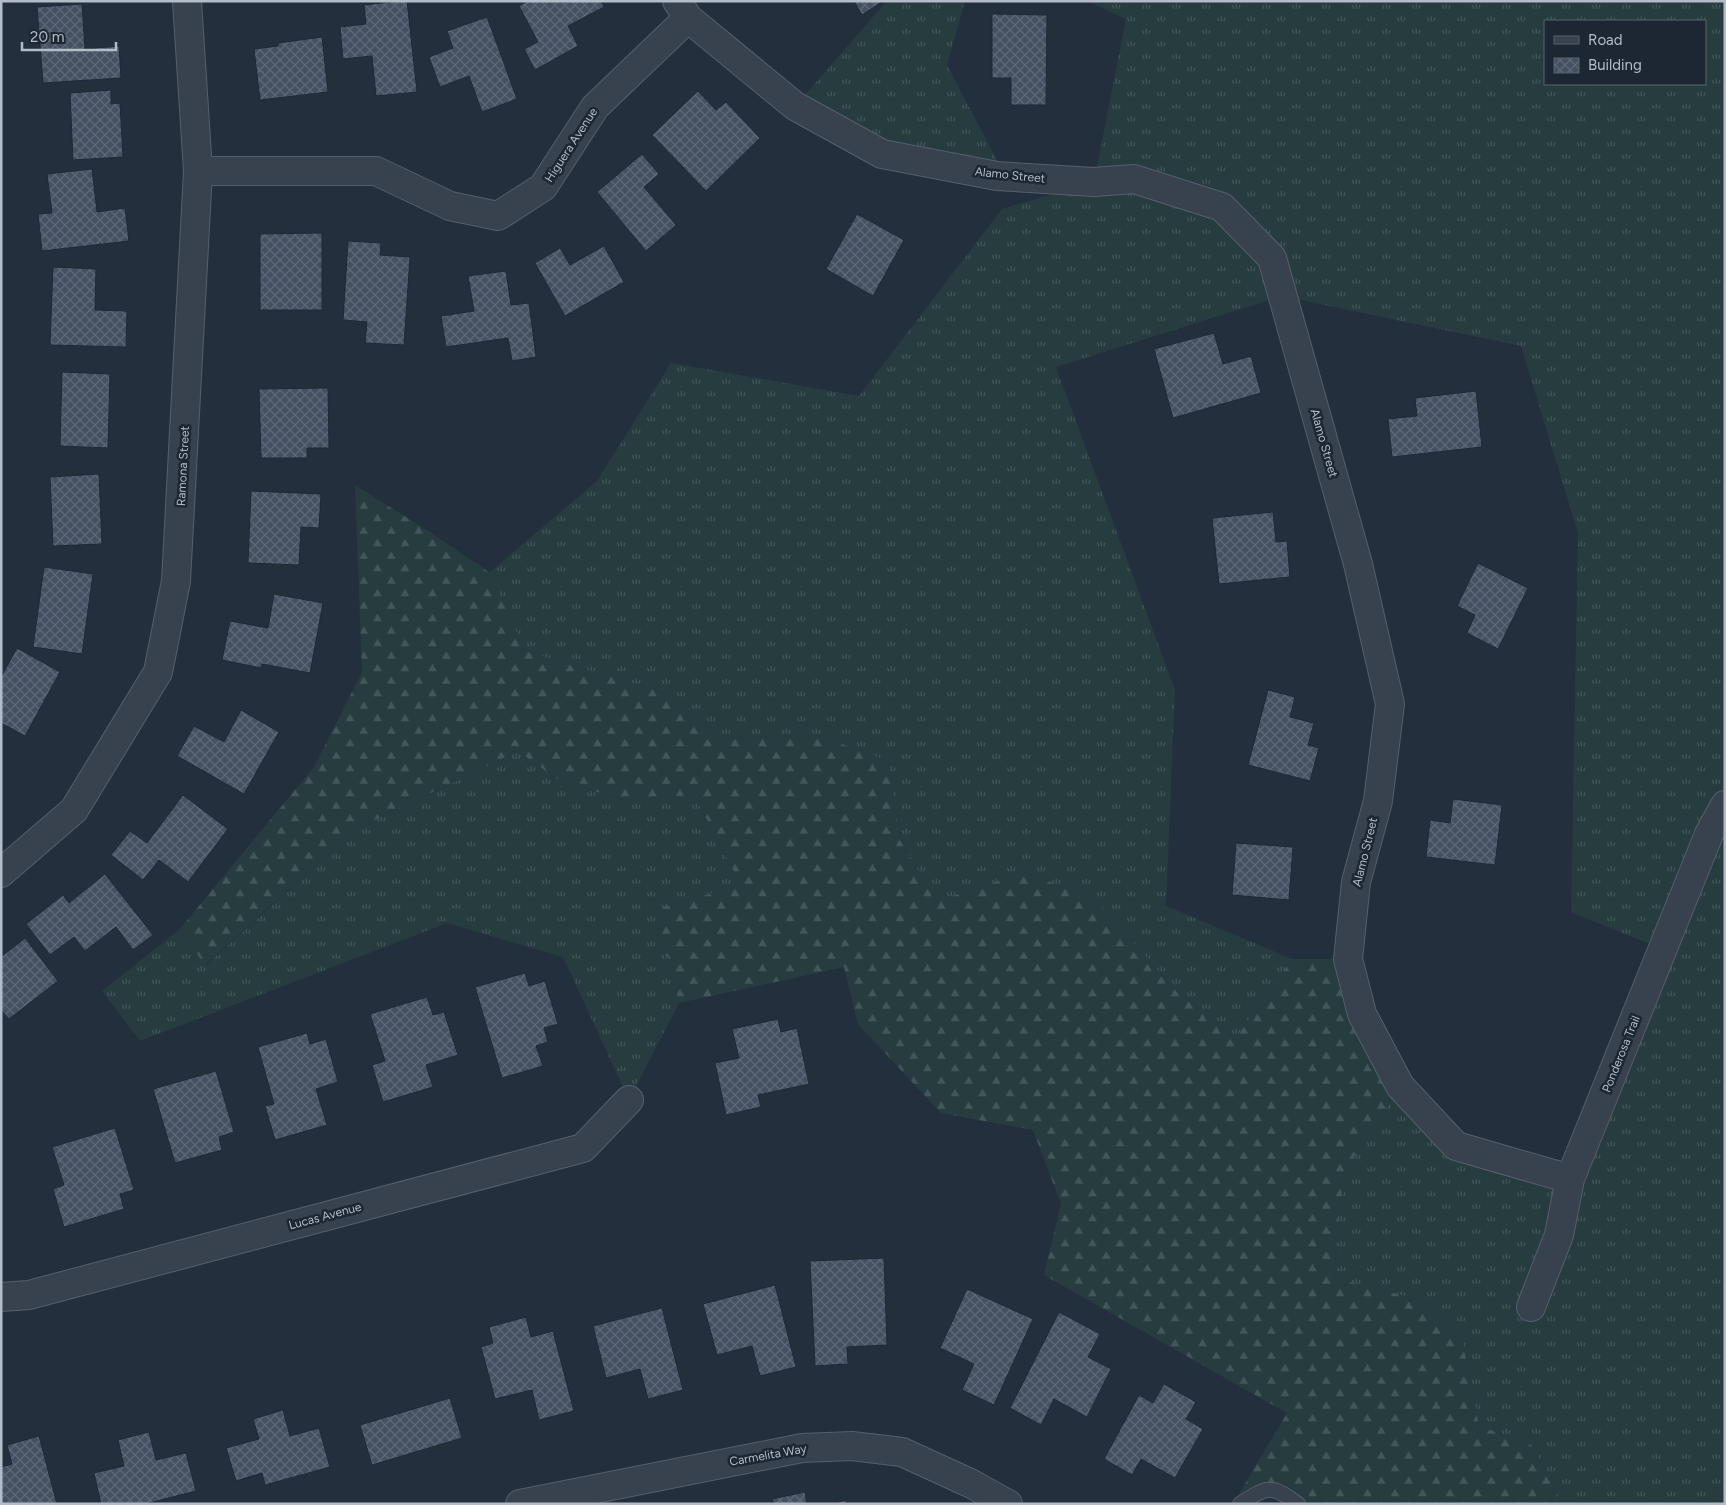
<svg xmlns="http://www.w3.org/2000/svg" width="1726" height="1505" viewBox="0 0 1726 1505" font-family="Figtree,sans-serif">
<style>
.grass{fill:url(#grass-tufts);fill-rule:evenodd}
.forest{fill:url(#forest-firs)}
.building{fill:url(#building-cross-hatch);stroke:#1f2835}
.lines{fill:none;stroke-linecap:round;stroke-linejoin:round}
.service-casing{stroke:#565f6c;stroke-width:16}
.minor-casing{stroke:#565f6c;stroke-width:30}
.service{stroke:#38414e;stroke-width:14}
.minor{stroke:#38414e;stroke-width:28}
.labels{text-anchor:middle;stroke-width:5;stroke-linejoin:round;paint-order:stroke}
.street-label{font-size:12px;fill:#b4bcc9;stroke:#1d2633}
</style>
<defs>
<pattern id="grass-tufts" width="24" height="20" patternUnits="userSpaceOnUse" patternTransform="scale(1.25)"><rect width="24" height="20" fill="#263c3f"/><path d="M3 7l-1-3M5 7V3M7 7l1-3M15 17l-1-3M17 17v-4M19 17l1-3" fill="none" stroke="#435659"/></pattern>
<pattern id="forest-firs" width="22" height="20" patternUnits="userSpaceOnUse" patternTransform="scale(1.25)"><rect width="22" height="20" fill="#263c3f"/><path d="M5 1l3.5 6h-7zM16 11l3.5 6h-7z" fill="#435659"/></pattern>
<pattern id="building-cross-hatch" width="8" height="8" patternUnits="userSpaceOnUse" patternTransform="scale(1.25)"><rect width="8" height="8" fill="#455162"/><path d="M0 0l8 8M0 8l8-8" fill="none" stroke="#5d6877"/></pattern>
</defs>
<rect width="100%" height="100%" fill="#242f3e"/>
<!-- grass -->
<path class="grass" d="M887,1H965L947,65L999,164L882,154L795,106Z
M1087,1H1725V1504H1562L1532,1445L1479,1426L1462,1338L1409,1297L1334,1279L1343,1174L1400,1086L1456,1146L1570,1179L1662,949L1571,912L1578,533L1521,346L1282,296L1056,367L1175,690L1166,906L1292,959L1235,1039L1175,990L1096,900L1025,872L937,901L900,840L888,761L815,734L723,739L664,693L525,651L489,573L597,481L671,363L859,396L1002,209L1094,182L1126,19ZM1545,21H1705V84H1545Z
M518,751L560,781L623,800L694,795L741,885L656,909L679,1003L629,1100L563,957L447,923L140,1041L102,991L179,930L206,965L356,829Z"/>
<!-- forest -->
<path class="forest" d="M355,485L428,531L489,572L525,651L664,693L723,739L815,734L888,761L900,840L937,901L1025,872L1096,900L1175,990L1235,1039L1292,959H1348L1400,1086L1343,1174L1334,1278L1409,1297L1462,1338L1479,1426L1532,1445L1562,1504H1298L1280,1490L1233,1504L1287,1413L1044,1275L1061,1204L1033,1130L941,1113L858,1024L844,967L679,1003L656,909L741,885L694,795L624,800L560,781L518,751L356,829L205,965L179,930L314,767L362,672Z"/>
<!-- building -->
<path class="building" d="M398,1H407L417,92L376,96L372,56L343,59L340,27L366,24L364,5Z
M527,1H601L604,7L568,26L578,46L535,70L524,49L538,42L519,6Z
M854,1H883L862,15Z
M82,4L85,49L119,46L121,78L43,83L37,7Z
M992,14L1047,15L1046,105H1011V78H992Z
M487,17L517,99L482,112L469,76L440,87L429,57L453,48L447,31Z
M322,37L328,92L260,100L254,49L278,46V43Z
M111,90V104L120,103L123,157L73,160L70,93Z
M698,91L716,110L726,102L760,138L706,191L652,135Z
M642,154L659,174L644,187L676,225L646,251L597,192Z
M92,169L97,212L125,208L129,241L42,251L38,214L52,213L47,174Z
M857,214L904,240L873,296L826,269Z
M322,233V310H260V234Z
M348,241L381,243L380,255L410,257L404,345L365,343L367,322L343,320Z
M604,246L624,282L565,316L535,263L560,248L570,265Z
M53,267L96,269L95,310L127,311L126,347L50,345Z
M506,271L511,305L529,303L536,357L512,361L508,338L446,347L441,316L474,311L468,276Z
M1214,333L1223,364L1251,356L1261,393L1173,418L1154,349Z
M62,372L110,374L108,448L60,446Z
M328,388L329,448H307V458H261L259,389Z
M1476,391L1482,447L1392,457L1388,419L1417,416L1415,398Z
M99,474L102,544L53,546L50,477Z
M251,491L321,494L319,528L301,527L299,565L248,563Z
M1273,512L1276,542L1287,541L1290,577L1219,584L1212,518Z
M1478,563L1528,588L1498,649L1467,633L1475,615L1457,606Z
M44,567L93,574L82,654L33,647Z
M274,594L323,603L310,673L262,664L261,668L222,660L230,621L268,628Z
M17,648L60,672L25,736L1,723V677Z
M1268,690L1295,697L1290,717L1314,723L1308,745L1319,748L1310,781L1248,765Z
M241,710L279,732L244,794L177,756L194,726L224,742Z
M183,795L228,829L188,882L159,860L143,880L111,855L130,831L147,843Z
M1453,799L1502,805L1495,865L1426,857L1430,820L1450,823Z
M1236,843L1293,847L1289,900L1232,895Z
M105,874L153,935L133,950L116,927L85,951L74,937L50,955L26,924L63,895L69,903Z
M25,938L58,981L9,1019L1,1010V957Z
M525,973L529,986L545,981L558,1024L544,1028L548,1042L536,1046L543,1066L502,1078L475,987Z
M427,997L433,1015L444,1012L458,1055L426,1065L433,1087L383,1102L372,1065L385,1061L370,1014Z
M778,1019L781,1032L797,1028L809,1084L758,1095L761,1107L726,1115L715,1063L739,1058L732,1029Z
M307,1033L310,1044L326,1039L338,1082L316,1089L327,1125L275,1140L265,1106L274,1104L258,1047Z
M216,1071L234,1132L219,1137L222,1150L175,1163L153,1089Z
M115,1128L134,1190L120,1194L124,1209L64,1227L53,1189L64,1185L52,1147Z
M884,1258L887,1345L847,1347L848,1364L815,1366L810,1261Z
M775,1285L796,1367L760,1376L752,1346L717,1355L703,1304Z
M967,1289L1033,1319L994,1405L962,1390L974,1364L940,1348Z
M662,1308L683,1390L648,1399L640,1369L606,1378L593,1326Z
M1059,1312L1100,1334L1088,1357L1111,1369L1087,1417L1054,1399L1041,1425L1010,1408Z
M526,1317L531,1337L553,1331L574,1411L539,1420L532,1390L495,1399L481,1347L493,1343L489,1327Z
M1164,1384L1196,1402L1186,1419L1203,1429L1175,1478L1141,1459L1132,1475L1104,1459L1139,1395L1153,1403Z
M450,1398L462,1438L372,1465L360,1425Z
M283,1410L290,1436L319,1428L330,1467L265,1485L262,1473L236,1481L226,1448L259,1439L253,1419Z
M149,1432L156,1460L186,1453L196,1491L145,1504H101L94,1473L124,1466L118,1440Z
M39,1436L57,1504H1V1467L12,1464L7,1445Z
M805,1492L807,1504H774L772,1499Z
M846,1500L847,1504H831Z"/>
<g class="lines">
<!-- service casing -->
<g class="service-casing">
<path id="service" d="M1240,1504C1268,1486 1271,1484 1298,1504"/>
</g>
<!-- minor casing -->
<g class="minor-casing">
<path id="minor" d="M677,1L688,18L795,106L882,154L997,176L1094,182L1134,179L1222,207L1272,258L1358,564L1390,704L1378,801L1356,882L1348,959L1362,1014L1400,1086L1456,1146L1570,1179
M198,171H376L450,206L498,216L543,187L595,107L688,18
M1,873L74,810L158,672L176,581L198,171L187,1
M1,1297L29,1295L583,1148L629,1100
M1531,1307L1559,1235L1570,1179L1709,834L1725,805
M520,1504L802,1448L852,1446L902,1452L972,1484L1008,1504"/>
</g>
<!-- service -->
<use href="#service" class="service"/>
<!-- minor -->
<use href="#minor" class="minor"/>
</g>
<g class="labels">
<!-- street labels -->
<g class="street-label">
<text transform="translate(571 145) rotate(-57)" y="4">Higuera Avenue</text>
<text transform="translate(1010 175) rotate(6)" y="4">Alamo Street</text>
<text transform="translate(1324 443) rotate(74)" y="4">Alamo Street</text>
<text transform="translate(183 466) rotate(-87)" y="4">Ramona Street</text>
<text transform="translate(1365 852) rotate(-76)" y="4">Alamo Street</text>
<text transform="translate(1621 1054) rotate(-68)" y="4">Ponderosa Trail</text>
<text transform="translate(325 1216) rotate(-15)" y="4">Lucas Avenue</text>
<text transform="translate(768 1455) rotate(-10)" y="4">Carmelita Way</text>
</g>
</g>
<!-- border -->
<rect width="1726" height="1505" fill="none" stroke="#b4bcc9" stroke-width="5"/>
<!-- legend -->
<rect x="1544" y="20" width="162" height="65" fill="#1d2633" stroke="#59626f"/>
<rect x="1554" y="36" width="25" height="8" fill="#38414e" stroke="#59626f"/>
<text x="1588" y="45" font-size="15" fill="#b4bcc9">Road</text>
<rect x="1554" y="58" width="25" height="15" fill="url(#building-cross-hatch)" stroke="#59626f"/>
<text x="1588" y="70" font-size="15" fill="#b4bcc9">Building</text>
<!-- scale -->
<path d="M22 42v8h94v-8" fill="none" stroke="#b4bcc9" stroke-width="2.5"/>
<text x="30" y="42" font-size="15" fill="#b4bcc9" stroke="#1d2633" stroke-width="4" paint-order="stroke">20 m</text>
</svg>
